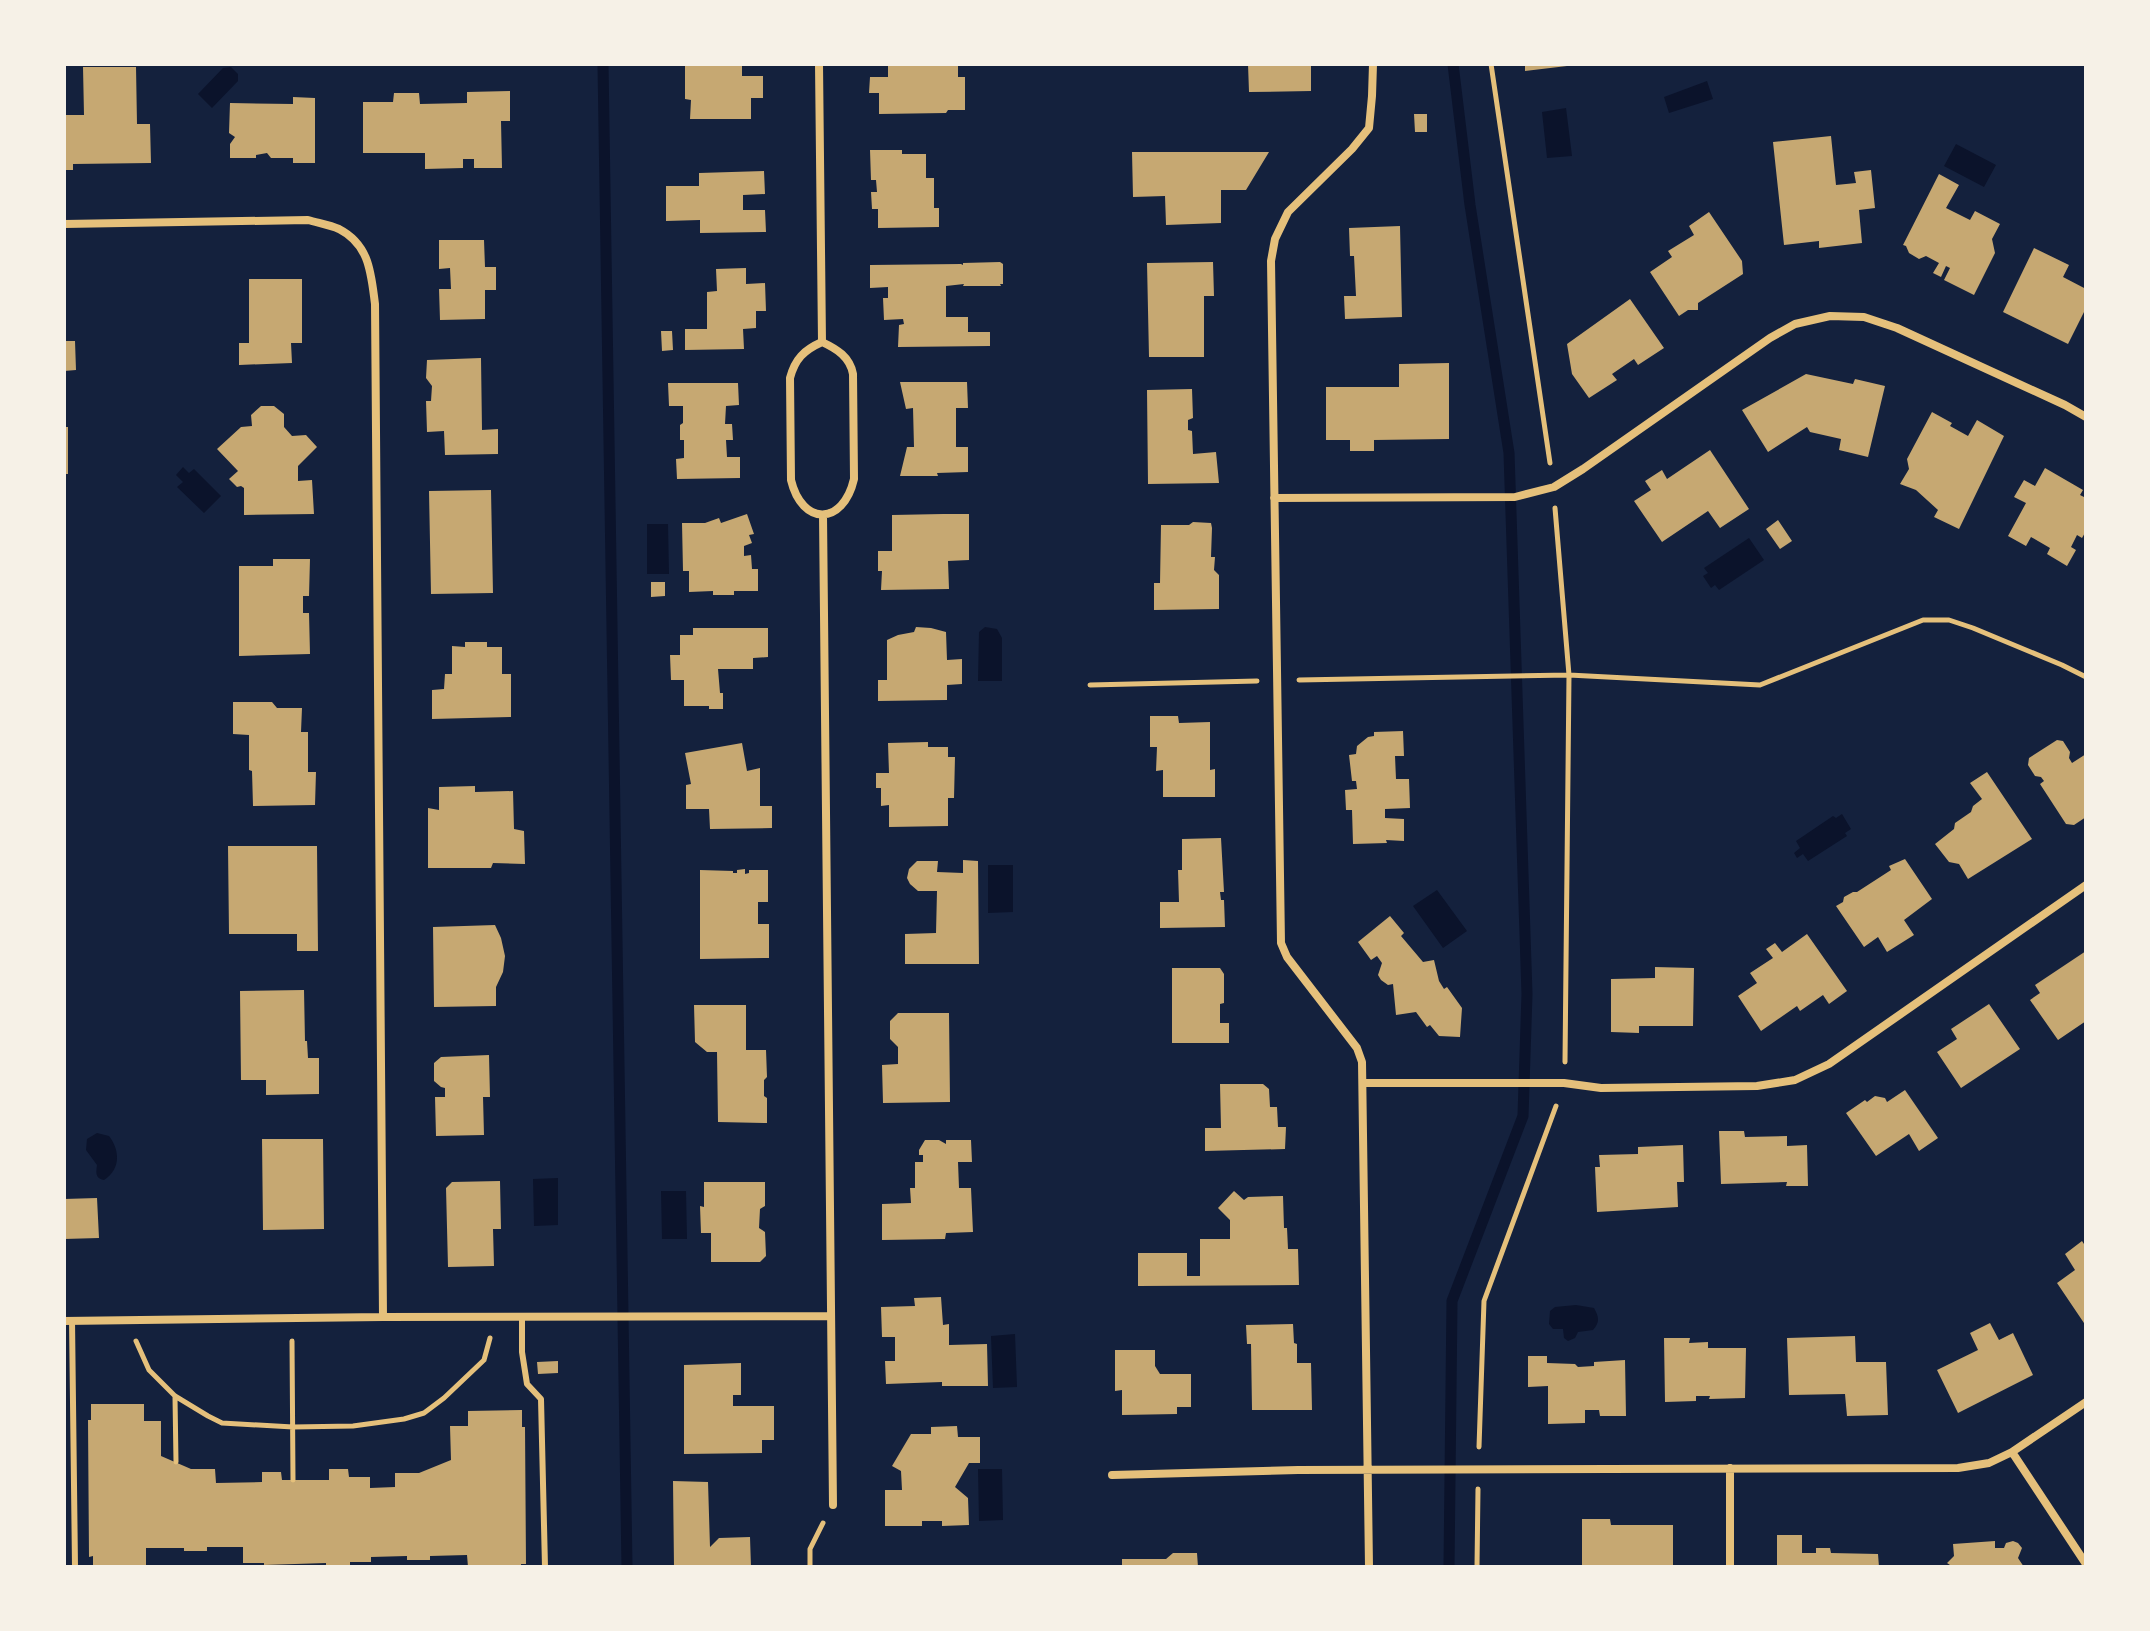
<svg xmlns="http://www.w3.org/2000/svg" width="2150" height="1631" viewBox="0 0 2150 1631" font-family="Figtree,sans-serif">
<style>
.water{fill:#0b132b}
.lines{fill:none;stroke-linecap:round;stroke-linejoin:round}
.stream{stroke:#0b132b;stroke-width:11}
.building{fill:#c6a872}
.path{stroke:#e5c07b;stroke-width:5}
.service{stroke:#e5c07b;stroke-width:6}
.minor{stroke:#e5c07b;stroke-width:8}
</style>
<rect width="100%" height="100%" fill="#14213d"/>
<!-- water -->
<path class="water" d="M231,67L238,74V81L212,108L198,94L223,68Z
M1707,81L1713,99L1669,113L1664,97Z
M1566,108L1572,156L1547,158L1542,112Z
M1956,144L1996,165L1984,187L1944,166Z
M183,467L189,473L194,469L221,496L204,513L177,487L183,482L176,475Z
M647,524H668L669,574H647Z
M1749,538L1764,560L1719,590L1715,585L1711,588L1703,576L1708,573L1704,568Z
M985,627L997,629L1002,638V681H978L979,632Z
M1842,814L1851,829L1845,833L1847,836L1808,861L1803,854L1797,858L1794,853L1800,848L1796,841L1833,816L1836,818Z
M988,865H1013V912L988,913Z
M1437,890L1467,931L1443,948L1413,906Z
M97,1133L109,1136C120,1150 121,1169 104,1180C95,1178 96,1173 97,1165L86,1150L87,1139Z
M558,1178V1225L534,1226L533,1179Z
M661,1191H686L687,1239H662Z
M1576,1305L1594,1308C1599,1317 1600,1322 1593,1330L1578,1332L1575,1338L1568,1341L1564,1338L1563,1329H1553L1549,1324L1550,1311L1555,1307Z
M1015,1334L1017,1387L993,1388L991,1336Z
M978,1469H1002L1003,1520L979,1521Z"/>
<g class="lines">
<!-- stream -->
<path class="stream" d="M603,64L627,1567
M1449,1567L1452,1301L1523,1116L1527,994L1509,453L1470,205L1453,64"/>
</g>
<!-- building -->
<path class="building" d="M685,64H742V76H763V98H751V119H690L691,100L685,99Z
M905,64H958V77H965V110H948L946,113L879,114V93H869L870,77H888V65Z
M1248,64H1311V91L1249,92Z
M1525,64H1567V66L1525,71Z
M83,67H136L137,124H150L151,163L73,164V170H64V115H84Z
M510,91V121H501L502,168H474V159H463V168L425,169V153H363V102H393L394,93H419L420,104L467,103V92Z
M293,97L315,98V163H293V158H271L267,153L256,155V158H230V144L235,137L229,133L230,103L293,104Z
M1414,114H1427V132H1415Z
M1831,136L1836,185L1856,183L1854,172L1871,170L1875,208L1859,210L1862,243L1819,248V241L1784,245L1773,142Z
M870,150H902V154H926V178H934V208H939V227L878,228V209H872L871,192H877L876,180H871Z
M1132,152H1269L1246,190H1221V223L1166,225L1165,196L1133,197Z
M764,171L765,194L743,195V210H765L766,232L700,233V220L666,221V186H699V173Z
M1939,174L1959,185L1946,208L1970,220L1975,211L2000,224L1992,239L1995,253L1974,295L1944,280L1950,268L1946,266L1941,277L1933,273L1939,263L1926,256L1919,259L1909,253L1906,246L1903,245Z
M1709,212L1742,261L1743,274L1698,303V310H1688L1679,316L1650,272L1672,257L1668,251L1694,235L1689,226Z
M1400,226L1402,317L1345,319L1344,296H1356L1354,256H1350L1349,228Z
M439,240H484L485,267H496V290H485V319L440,320L439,289H451L450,268L439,269Z
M2034,248L2069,265L2063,277L2086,289V308L2068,344L2003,312Z
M1000,262L1003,264V284H1000L1001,286H963L964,284L946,286V317H968V332H990V346L898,347L899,325L904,324L903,319L884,320L883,298H888V287L870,288V265L961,264L963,265V263Z
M1213,262L1214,296H1204V357H1149L1147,263Z
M746,268V284L765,283L766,311H756V328L743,329L744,349L685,350V329H707V292L717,291L716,269Z
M249,279H302V343H291L292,363L239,365V343H249Z
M1630,299L1664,348L1638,365L1634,359L1612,374L1617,380L1589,398L1572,374L1567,344Z
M661,331H672L673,350L662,351Z
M64,341H75L76,370L64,371Z
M481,358L482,430L498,429V454L445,455L444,431L427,432L426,401H431L432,386L426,378L427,360Z
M1449,363V439L1374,440V451H1350V440H1326V387H1399V364Z
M1806,374L1853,384L1855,379L1885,386L1868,457L1839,450L1841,439L1810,432L1807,427L1768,452L1742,410Z
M900,382H967L968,408H956V447H968V472L937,473L938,476H900L907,447H914L913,408L906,409Z
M668,383H738L739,405L726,406L725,424H732L733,440H726L727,457H740V478L677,479L676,459L684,458V440H680V425L683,423V406H669Z
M1192,389L1193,418L1188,420V430L1192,431L1193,454L1216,452L1219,483L1148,484L1147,390Z
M261,406H274L284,414V427L292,436L306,435L317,447L298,466V481L312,480L314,514L244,515V488L241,486L237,487L229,479L238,471L217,449L241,427L252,426L251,415Z
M1932,412L1952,423L1950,426L1968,436L1977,420L2004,436L1959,529L1934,517L1938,510L1916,490L1900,484L1909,469L1907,459Z
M64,427H68V474H64Z
M1710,450L1749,509L1720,528L1708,511L1662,542L1634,501L1651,490L1645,481L1662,470L1667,479Z
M2045,468L2083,490L2080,495L2086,498V531L2082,538L2077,535L2071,547L2076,550L2067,566L2047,554L2050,548L2031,537L2026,546L2008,536L2026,503L2014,497L2024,480L2035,486Z
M491,490L493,593L431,594L429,491Z
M747,514L754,534L749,535L752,543L744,546V556L751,555L752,569H758V591H734V595H713V591L689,592V571H683L682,523H705L719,518L721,523Z
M943,514H969V560L948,561L949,589L881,590L882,571H878V551H892V515Z
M1778,520L1792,541L1780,549L1766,529Z
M1193,522L1211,523L1212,528L1211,557H1215L1214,570L1219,575V609L1154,610V583H1160L1161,525H1189Z
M273,559H310L309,596H303V613H309L310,654L239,656V566H273Z
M651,582H665V596L651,597Z
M916,627L931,628L946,632L947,660L962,659V684L947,685V700L878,701V680H887V640L898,635L914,632Z
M693,628H768V657L753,658V669H718L720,693H723V709H709V706H684V680H671L670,655H680V635H693Z
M465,642H487V647H502V674H511V717L432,719V690L444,689L445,674H452V646L465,647Z
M233,702H272L277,708H302L301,732H308V772H316L315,805L253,806L252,771L249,770V735L233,734Z
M1150,716H1178L1179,723L1210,722V770L1215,769V797H1163V770L1156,771L1157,747H1150Z
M1403,731L1404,756H1395L1396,779H1409L1410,808L1385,809V818L1404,819V841L1386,840L1387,843L1353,844L1352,810H1346L1345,790L1357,789L1356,781H1352L1349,755L1356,754L1357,746L1368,737L1374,736V732Z
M2057,740L2063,741L2070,752L2069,758L2072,763L2086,754V817L2074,825L2066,824L2040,784L2044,781L2041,777L2035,776L2028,765L2029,758Z
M928,742V747H948V757H955L954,798H948V826L889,827V805L881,806V788H876V773H889L888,743Z
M742,743L747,771L760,768V806H772V828L710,829L709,809H686V785L691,784L685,753Z
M1987,772L2032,839L1968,879L1959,864L1949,862L1935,844L1954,829L1955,823L1971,812L1973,806L1982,799L1970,783Z
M475,786V792L513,791L514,829L524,831L525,864L493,863L491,868H428V808L439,810V787Z
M1221,838L1224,892H1220L1221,900H1224L1225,927L1160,928V902H1179L1178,870H1182V839Z
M228,846H317L318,951H297V934H229Z
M1905,859L1932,899L1904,920L1914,935L1887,952L1878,937L1864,947L1836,906L1843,902L1844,897L1853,892H1857L1891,870L1889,866Z
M963,860L978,861L979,964H905V934L936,933L937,891H918L910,884L907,878L909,869L917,861H938L937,872L963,873Z
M745,869V874L749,873V870H768V902H758V924H769V958L700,959V870L733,871V873H737V870Z
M1390,916L1404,933L1401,936L1423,962L1434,960L1439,981L1444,989L1447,987L1462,1008L1460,1037L1439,1036L1430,1025L1427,1027L1416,1012L1396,1015L1393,984L1388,985L1381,980L1378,975L1382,963L1377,956L1371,960L1358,942Z
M495,925L501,938L505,956L503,972L496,987V1006L434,1007L433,927Z
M1807,934L1847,991L1829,1004L1823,995L1800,1011L1797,1006L1761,1031L1738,996L1757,983L1750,973L1773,958L1766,949L1775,943L1782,952Z
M2086,951V1021L2058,1040L2030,1000L2040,993L2035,985Z
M1655,967L1694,968L1693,1026H1639V1033L1611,1032V979L1655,978Z
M1172,968H1220L1224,974V1003L1220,1004V1023H1229V1043H1172Z
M304,990L305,1041H307L308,1058H319V1094L266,1095V1080H241L240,991Z
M1989,1004L2020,1049L1961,1088L1937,1052L1957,1039L1951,1029Z
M694,1005H746V1050H766L767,1077L764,1080V1096L767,1098V1123L718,1122L717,1052H707L695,1042Z
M898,1013H949L950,1102L883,1103L882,1065L898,1064V1047L890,1039V1021Z
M489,1055L490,1097H483L484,1135L436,1136L435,1097H445V1088L441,1087L434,1081V1063L441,1057Z
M1220,1084H1263L1269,1089L1270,1107H1277L1278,1127H1286L1285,1149L1205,1151V1128H1221Z
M1905,1090L1938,1138L1919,1151L1909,1134L1876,1156L1846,1113L1865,1100L1867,1102L1875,1096L1885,1098L1887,1102Z
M1719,1131H1744L1745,1137L1787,1136V1146L1807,1145L1808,1186H1786L1787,1182L1721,1184Z
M262,1139H323L324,1229L263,1230Z
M925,1140H939L946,1144V1140H971L972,1162H958L959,1188H971L973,1232L946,1233L945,1239L882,1240V1204L911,1203L910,1188H915V1162H923V1155H919V1150Z
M1683,1145L1684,1182H1677L1678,1207L1597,1212L1595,1167H1600L1599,1155L1638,1154V1147Z
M500,1181L501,1229H493L494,1266L448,1267L446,1188L452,1182Z
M704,1182H765V1206L760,1209L759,1228L765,1232L766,1256L760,1262H711V1233H701L700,1206L704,1207Z
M1234,1191L1244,1200L1248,1197L1283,1196L1284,1228H1287L1288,1249H1298L1299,1285L1138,1286V1253H1187V1276H1200V1239H1230V1220L1218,1208Z
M97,1198L99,1238L64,1239V1199Z
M2082,1241L2086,1247V1326L2057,1283L2075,1270L2065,1254Z
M941,1297L943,1325L949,1324V1345L987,1344L988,1386H942V1382L886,1384L885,1361H895V1337H882L881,1307L915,1306L914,1298Z
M1990,1323L1999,1340L2013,1333L2033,1375L1958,1413L1937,1370L1978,1350L1970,1333Z
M1293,1324L1294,1343L1297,1344V1363H1311L1312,1410H1252L1251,1344H1247L1246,1325Z
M1855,1336L1856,1362H1886L1888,1415L1847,1416L1845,1394L1789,1395L1787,1338Z
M1664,1338H1690L1689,1343L1708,1342V1348H1746L1745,1398L1709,1399L1710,1396H1696V1401L1665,1402Z
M1115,1350H1155V1366L1160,1374H1191V1407H1177V1414L1122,1415V1390L1115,1391Z
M1528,1356H1547V1363L1575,1364L1578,1367L1594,1366V1362L1625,1360L1626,1416H1600L1599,1410H1585V1423L1548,1424V1386L1528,1387Z
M558,1361V1373L538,1374L537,1362Z
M741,1363V1395H733V1406H774V1440H762V1453L684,1454V1365Z
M91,1404H144V1421H161V1456L191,1469H215L216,1483L262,1482V1472H281L282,1480H329V1469H348L349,1477H370V1488L395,1487V1473H419L451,1460L450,1426H468V1411L522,1410V1427H525L526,1564H521V1567H468L467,1555L430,1556V1560H407V1556L371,1557V1562H350V1565H326V1563L264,1565V1563H243V1547H207V1551H184V1548H146V1567H93V1556L89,1557L88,1420H91Z
M957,1426L958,1437H980V1463H969L955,1487L968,1498L969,1525L942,1526V1521H922V1526H885V1490H902L901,1471L892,1466L911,1434H931V1427Z
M673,1481L708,1482L710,1547L719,1538L750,1537L751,1567H674Z
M1582,1519H1610L1611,1525H1673V1567H1582Z
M1777,1535H1802V1553H1816V1548H1830L1831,1553L1878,1554L1879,1567H1777Z
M1995,1541V1548H2004L2006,1543L2013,1541L2018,1543L2022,1548L2018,1558L2024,1567H1953L1947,1563L1954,1556L1953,1544Z
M1173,1553H1197L1198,1567H1122V1559H1166Z"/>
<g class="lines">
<!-- path -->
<path class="path" d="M1491,64L1550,463
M1555,508L1569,675L1565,1062
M1299,680L1569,675L1760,685L1923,620H1949L1973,628L2062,665L2086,677
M1090,685L1257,681
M136,1341L149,1370L175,1396L208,1416L222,1423L293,1427L353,1426L404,1419L424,1413L444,1398L484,1360L490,1338
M292,1341L293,1480
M175,1397L176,1462
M1479,1447L1484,1301L1556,1106
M810,1567V1549L823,1523
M1477,1567L1478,1489"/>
<!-- service -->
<path class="service" d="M522,1317V1352L527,1384L541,1399L545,1567
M72,1320L75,1567"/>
<!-- minor -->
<path class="minor" d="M819,64L822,342
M64,224L308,220C318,223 330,225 339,229C370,245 371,274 375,304L383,1317
M822,342C837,349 850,357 853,374L854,479C843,526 802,526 791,480L790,378C795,359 804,350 822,342Z
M1274,498L1515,497L1554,487L1583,469L1770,338L1795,324L1830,316L1864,317L1897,328L2065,405L2086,417
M823,515L833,1505
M1363,1083H1564L1601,1088L1757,1086L1795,1080L1829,1064L2086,885
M64,1321L383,1317L831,1316
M2012,1452L2086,1564
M1112,1475L1298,1470L1958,1468L1989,1463L2012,1452L2086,1402
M1369,1567L1362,1062L1357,1048L1287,957L1281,943L1271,261L1275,239L1288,212L1352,149L1369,128L1372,96L1373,64
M1730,1567V1468"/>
</g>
<!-- border -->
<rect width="2150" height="1631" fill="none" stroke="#f6f1e7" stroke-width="132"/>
</svg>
